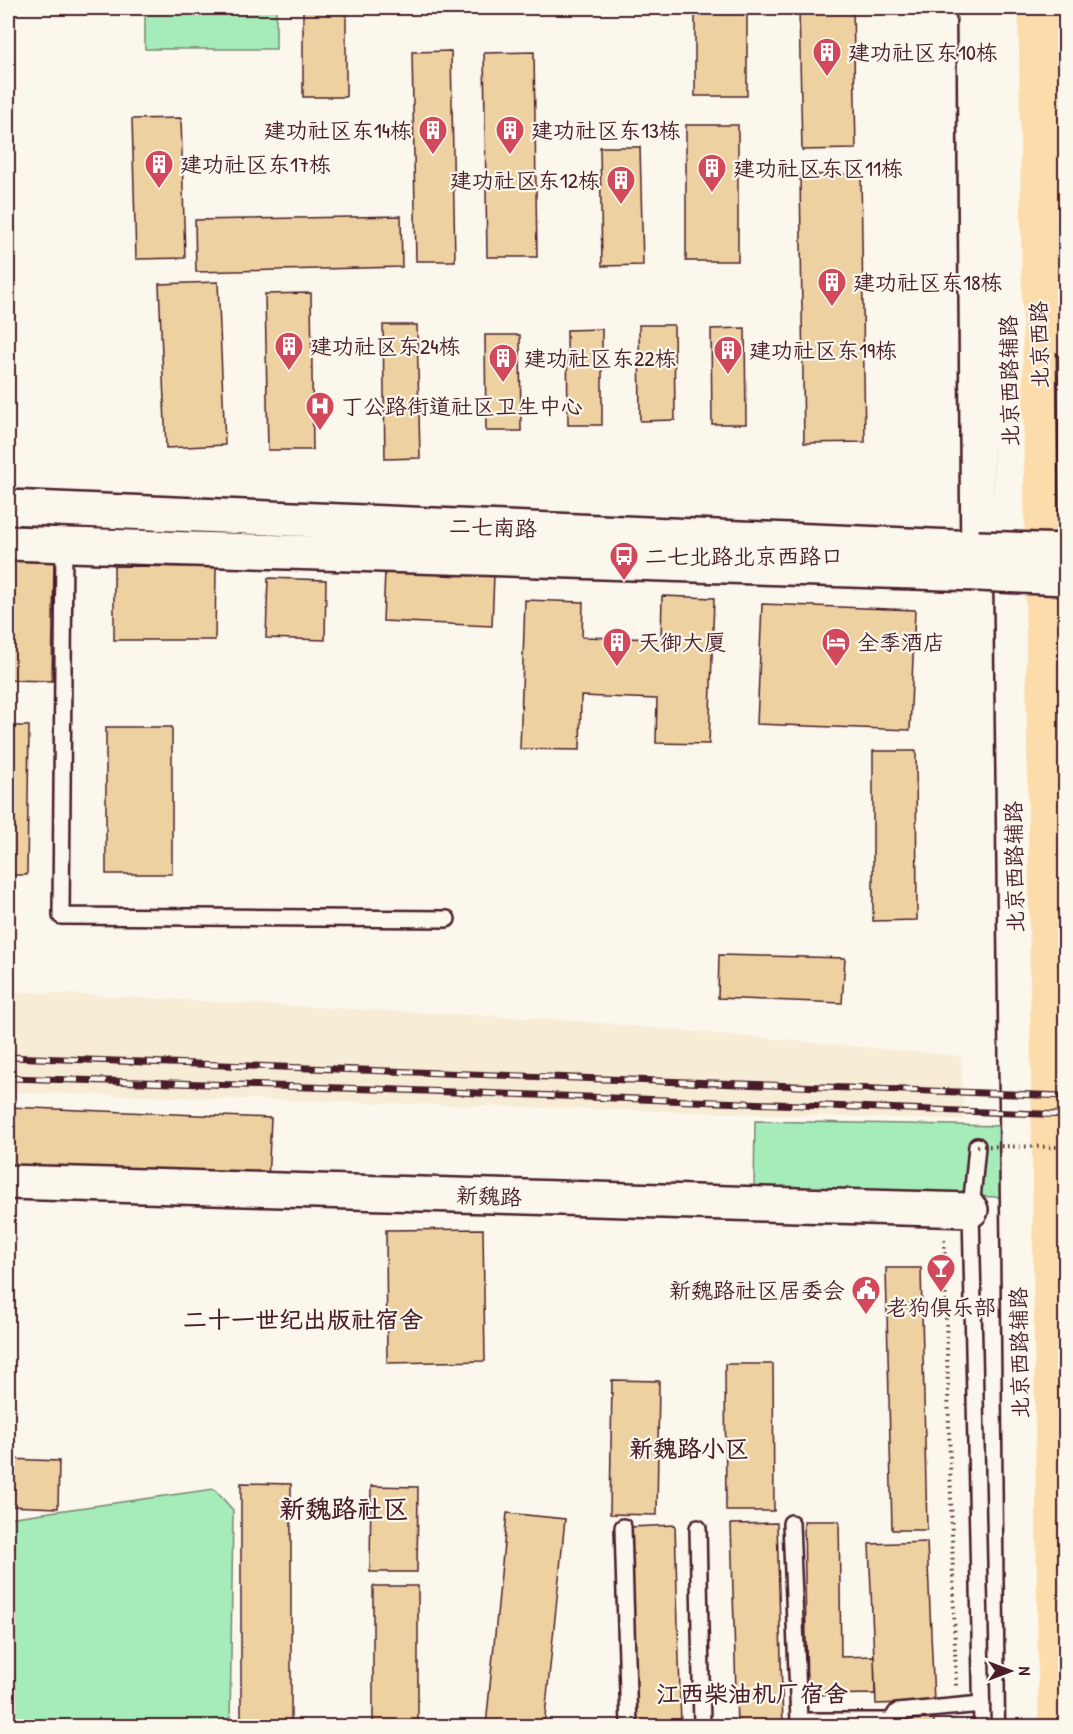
<svg xmlns="http://www.w3.org/2000/svg" width="1073" height="1734" viewBox="0 0 1073 1734" font-family="'Patrick Hand','LXGW WenKai TC',sans-serif">
<style>
.built{fill:#f7ecd6}
.green{fill:#a6ecb8;stroke:#788672;stroke-width:1.5}
.building{fill:#eed1a1;stroke:#4a1f2b;stroke-width:1.5}
.lines{fill:none;stroke-linecap:round;stroke-linejoin:round}
.service-casing{stroke:#4a1f2b;stroke-width:20}
.tertiary-casing{stroke:#4a1f2b;stroke-width:38}
.secondary-casing{stroke:#4a1f2b;stroke-width:38}
.primary-casing{stroke:#4a1f2b;stroke-width:38}
.path{stroke:#4a1f2b;stroke-width:4;stroke-dasharray:1.5 4.5;stroke-linecap:butt}
.service{stroke:#fbf7ec;stroke-width:15}
.tertiary{stroke:#fbf7ec;stroke-width:33}
.secondary{stroke:#fbf7ec;stroke-width:33}
.primary{stroke:#fddcac;stroke-width:33}
.rail-casing{stroke:#4a1f2b;stroke-width:7}
.rail{stroke:#fbf7ec;stroke-width:4.5;stroke-dasharray:14;stroke-linecap:butt}
.secondary-bridge-casing{stroke:#4a1f2b;stroke-width:38;stroke-linecap:butt}
.path-bridge{stroke:#4a1f2b;stroke-width:4;stroke-dasharray:1.5 4.5;stroke-linecap:butt}
.secondary-bridge{stroke:#fbf7ec;stroke-width:33}
.labels{text-anchor:middle;stroke-width:4.5;stroke-linejoin:round;paint-order:stroke}
.poi-label{font-size:22px;fill:#4a1f2b;stroke:#fbf7ec;text-anchor:start}
.street-label{font-size:22px;fill:#4a1f2b;stroke:#fbf7ec}
.neighbourhood-label{font-size:24px;font-weight:bold;fill:#4a1f2b;stroke:#fbf7ec}
.quarter-label{font-size:26px;font-weight:bold;fill:#4a1f2b;stroke:#fbf7ec}
</style>
<rect width="100%" height="100%" fill="#fbf7ec"/>
<filter id="ink" filterUnits="userSpaceOnUse"><feTurbulence type="fractalNoise" baseFrequency=".0167" numOctaves="2"/><feDisplacementMap in="SourceGraphic" scale="12" xChannelSelector="R" yChannelSelector="G"/><feConvolveMatrix kernelMatrix="1 2 1 2 8 2 1 2 1" color-interpolation-filters="sRGB"/></filter>
<g filter="url(#ink)">
<!-- built -->
<path class="built" d="M8,991L565,1020L961,1056L964,1120L8,1092Z"/>
<!-- green -->
<path class="green" d="M145,8H276V49H145Z
M755,1121L1004,1126L1003,1197L754,1192Z
M214,1489L233,1510L230,1726H8V1518Z"/>
<!-- building -->
<path class="building" d="M303,8H346V97H303Z
M695,8H747V96H695Z
M799,8H853L856,149L802,150Z
M451,51L455,261H416L412,52Z
M534,52L537,257H487L484,53Z
M181,118L185,258L136,259L132,119Z
M686,125H738V261H686Z
M600,147H640L643,265L602,266Z
M861,174L865,442L804,443L800,175Z
M401,216L402,267L196,272L195,220Z
M218,282L225,445L166,448L159,284Z
M311,293L313,450H268L265,294Z
M383,325H417L420,458L385,459Z
M639,325H674L675,420L640,421Z
M745,328L746,424H712L711,329Z
M602,329V425H568L567,330Z
M485,335H520L521,431H486Z
M8,561L54,562L52,681L8,680Z
M114,566L216,567L215,640H114Z
M385,570L494,575L492,626L383,621Z
M268,578L326,580L325,640L266,638Z
M662,596L714,598L709,744L656,743L657,699L581,696L580,750L520,749L525,600L583,602L582,637L661,639Z
M762,604L915,610L910,730L757,724Z
M8,726H29L27,875H8Z
M106,727H172V874H106Z
M873,751H916L917,920L873,921Z
M719,955L845,958L842,1003L718,998Z
M8,1107L271,1118L268,1182L8,1170Z
M483,1229L485,1361L387,1363L386,1230Z
M886,1268H921L927,1530H892Z
M725,1364H773L774,1511H726Z
M612,1380L659,1381L657,1515L610,1514Z
M8,1459L59,1461L58,1508L8,1506Z
M241,1483L291,1484V1726H241Z
M371,1486L418,1487L417,1572H370Z
M507,1513L565,1519L544,1726H486Z
M804,1521H839L841,1657L874,1656L875,1694L807,1695Z
M777,1523L783,1726H737L731,1524Z
M675,1525L681,1726H635L630,1527Z
M927,1542L934,1702L876,1704L869,1544Z
M373,1586H418V1726H373Z
M934,1715V1726H904L903,1716Z"/>
<g class="lines">
<!-- service casing -->
<g class="service-casing">
<path id="service" d="M64,545L61,916L447,919
M977,1146L971,1210L982,1726
M791,1523L799,1721
M623,1527L629,1726
M698,1528L702,1726
M799,1726V1721H891L897,1712L982,1704"/>
</g>
<!-- tertiary casing -->
<g class="tertiary-casing">
<path id="tertiary" d="M974,8L978,574
M8,1182L971,1210"/>
</g>
<!-- secondary casing -->
<g class="secondary-casing">
<path id="secondary" d="M1005,8L1023,1726
M8,507L978,548
M8,543L978,574"/>
</g>
<!-- primary casing -->
<g class="primary-casing">
<path id="primary" d="M1035,8L1055,1726
M1062,8L1066,339"/>
</g>
<!-- path -->
<path class="path" d="M944,1240L956,1686"/>
<!-- service -->
<use href="#service" class="service"/>
<!-- tertiary -->
<use href="#tertiary" class="tertiary"/>
<!-- secondary -->
<use href="#secondary" class="secondary"/>
<!-- primary -->
<use href="#primary" class="primary"/>
<!-- rail casing -->
<g class="rail-casing">
<path id="rail" d="M8,1057L1066,1096
M8,1078L373,1089L1066,1115"/>
</g>
<!-- rail -->
<use href="#rail" class="rail"/>
<!-- secondary-bridge casing -->
<g class="secondary-bridge-casing">
<path id="secondary-bridge" d="M978,548L1066,551
M978,574L1066,578"/>
</g>
<!-- path-bridge -->
<path class="path-bridge" d="M977,1146L1066,1147"/>
<!-- secondary-bridge -->
<use href="#secondary-bridge" class="secondary-bridge"/>
</g>
</g>
<!-- icons -->
<defs>
<g id="building-pin" transform="scale(1.5)"><path d="M0 17L-7.5 6A9.5 9.5 0 1 1 7.5 6Z" fill="#d1495b" stroke="#fbf7ec"/><path d="M-4-6H4V6H1V3H-1V6H-4ZM-2.5-4.3h1.7v1.8h-1.7ZM.8-4.3h1.7v1.8H.8ZM-2.5-1h1.7V.8h-1.7ZM.8-1h1.7V.8H.8Z" fill="#fff"/></g>
<g id="hospital-pin" transform="scale(1.5)"><path d="M0 17L-7.5 6A9.5 9.5 0 1 1 7.5 6Z" fill="#d1495b" stroke="#fbf7ec"/><path d="M-5-5h3v3.5h4V-5h3V5h-3V1.5h-4V5h-3Z" fill="#fff"/></g>
<g id="bus-pin" transform="scale(1.5)"><path d="M0 17L-7.5 6A9.5 9.5 0 1 1 7.5 6Z" fill="#d1495b" stroke="#fbf7ec"/><path d="M-5-6H5V4H4V6H2V4H-2V6H-4V4H-5ZM-3.5-4V0h7V-4ZM-3.5 1.2v1.5H-2V1.2ZM2 1.2v1.5H3.5V1.2Z" fill="#fff"/></g>
<g id="hotel-pin" transform="scale(1.5)"><path d="M0 17L-7.5 6A9.5 9.5 0 1 1 7.5 6Z" fill="#d1495b" stroke="#fbf7ec"/><path d="M-6-4.5h1.5V1H6V5H4.5V3h-9V5H-6ZM-4 0a1.8 1.8 0 1 1 3.6 0ZM.5 0V-2.5h3Q6-2.5 6 0Z" fill="#fff"/></g>
<g id="bar-pin" transform="scale(1.5)"><path d="M0 17L-7.5 6A9.5 9.5 0 1 1 7.5 6Z" fill="#d1495b" stroke="#fbf7ec"/><path d="M-6-5H6L.8 .8V4.5H3.5V6h-7V4.5H-.8V.8Z" fill="#fff"/></g>
<g id="civic-pin" transform="scale(1.5)"><path d="M0 17L-7.5 6A9.5 9.5 0 1 1 7.5 6Z" fill="#d1495b" stroke="#fbf7ec"/><path d="M-.6-6.5H3V-4.5H.6V-3L4-1V1h2V6H-6V1h2V-1L-.6-3ZM-1.2 2.5V6h2.4V2.5Z" fill="#fff"/></g>
</defs>
<g fill-rule="evenodd">
<use href="#building-pin" x="827" y="52"/>
<use href="#building-pin" x="433" y="130"/>
<use href="#building-pin" x="510" y="130"/>
<use href="#building-pin" x="159" y="164"/>
<use href="#building-pin" x="712" y="168"/>
<use href="#building-pin" x="621" y="180"/>
<use href="#building-pin" x="832" y="282"/>
<use href="#building-pin" x="289" y="346"/>
<use href="#building-pin" x="728" y="350"/>
<use href="#building-pin" x="503" y="358"/>
<use href="#hospital-pin" x="320" y="406"/>
<use href="#bus-pin" x="624" y="556"/>
<use href="#building-pin" x="617" y="642"/>
<use href="#hotel-pin" x="836" y="642"/>
<use href="#bar-pin" x="941" y="1268"/>
<use href="#civic-pin" x="866" y="1290"/>
</g>
<g class="labels">
<!-- poi labels -->
<g class="poi-label">
<text x="848" y="60">建功社区东10栋</text>
<text x="412" y="138" text-anchor="end">建功社区东14栋</text>
<text x="531" y="138">建功社区东13栋</text>
<text x="180" y="172">建功社区东17栋</text>
<text x="733" y="176">建功社区东区11栋</text>
<text x="600" y="188" text-anchor="end">建功社区东12栋</text>
<text x="853" y="290">建功社区东18栋</text>
<text x="310" y="354">建功社区东24栋</text>
<text x="749" y="358">建功社区东19栋</text>
<text x="524" y="366">建功社区东22栋</text>
<text x="341" y="414">丁公路街道社区卫生中心</text>
<text x="645" y="564">二七北路北京西路口</text>
<text x="638" y="650">天御大厦</text>
<text x="857" y="650">全季酒店</text>
<text x="845" y="1298" text-anchor="end">新魏路社区居委会</text>
<text x="941" y="1315" text-anchor="middle">老狗俱乐部</text>
</g>
<!-- street labels -->
<g class="street-label">
<text transform="translate(1039 345) rotate(-91)" y="8">北京西路</text>
<text transform="translate(1009 381) rotate(-91)" y="8">北京西路辅路</text>
<text transform="translate(493 527) rotate(2)" y="8">二七南路</text>
<text transform="translate(1014 867) rotate(-91)" y="8">北京西路辅路</text>
<text transform="translate(489 1196) rotate(2)" y="8">新魏路</text>
<text transform="translate(1019 1353) rotate(-91)" y="8">北京西路辅路</text>
</g>
<!-- neighbourhood labels -->
<g class="neighbourhood-label">
<text x="303" y="1328">二十一世纪出版社宿舍</text>
<text x="689" y="1457">新魏路小区</text>
<text x="752" y="1702">江西柴油机厂宿舍</text>
</g>
<!-- quarter labels -->
<g class="quarter-label">
<text x="344" y="1518">新魏路社区</text>
</g>
</g>
<!-- margin -->
<rect width="1073" height="1734" fill="none" stroke="#fbf7ec" stroke-width="30"/>
<rect x="15" y="15" width="1043" height="1704" fill="none" stroke="#4a1f2b" stroke-width="2" filter="url(#ink)"/>
<!-- north arrow -->
<g transform="translate(1010 1671) rotate(90)" stroke="#fbf7ec" stroke-width="4.5" paint-order="stroke">
<path d="M0-4.5L10 22L0 15L-10 22Z" fill="#4a1f2b"/>
<text y="-9" font-size="16" font-weight="bold" text-anchor="middle" fill="#4a1f2b">N</text>
</g>
</svg>
